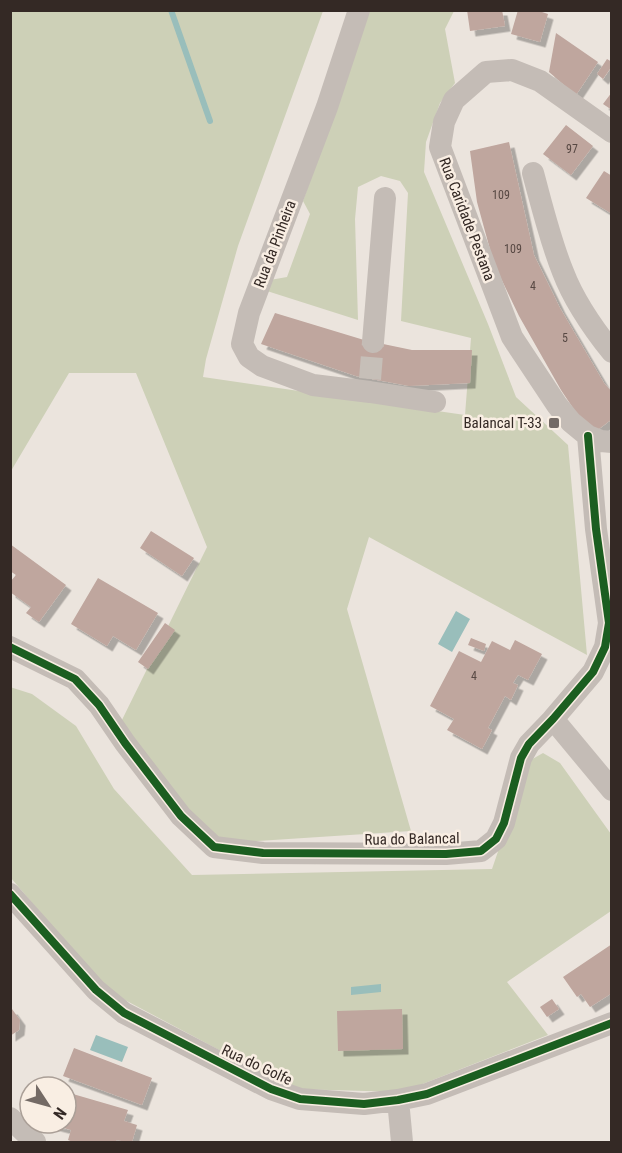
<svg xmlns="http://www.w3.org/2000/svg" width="622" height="1153" viewBox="0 0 622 1153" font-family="'Roboto Condensed',sans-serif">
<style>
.green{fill:#cdd0b7}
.water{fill:#99bebb}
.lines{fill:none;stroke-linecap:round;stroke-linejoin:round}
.stream{stroke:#99bebb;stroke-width:6}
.building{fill:#bfa69e;filter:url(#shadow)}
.minor-tunnel{stroke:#c6bfb8;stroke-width:22;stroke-dasharray:22 11;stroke-linecap:butt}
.minor{stroke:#c4bcb6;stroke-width:22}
.cycleway-casing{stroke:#f9eee3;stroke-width:11}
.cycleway{stroke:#1b5e20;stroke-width:8}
.poi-dot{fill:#746a65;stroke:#f9eee3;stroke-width:2}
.labels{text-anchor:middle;stroke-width:5;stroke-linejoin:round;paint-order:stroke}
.number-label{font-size:12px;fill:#574843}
.street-label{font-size:15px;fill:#342925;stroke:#f9eee3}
.poi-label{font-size:15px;fill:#342925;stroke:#f9eee3;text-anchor:end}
</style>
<defs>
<filter id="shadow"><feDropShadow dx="5.5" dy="5.5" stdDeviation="0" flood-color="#0004"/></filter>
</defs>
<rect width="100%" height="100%" fill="#ebe4dd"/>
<!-- green -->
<path class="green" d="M11,11H323L238,246L206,359L203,377L465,415L471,338L401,321L408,193L400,181L381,176L358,187L355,219L358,320L267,291L270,280L287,277L310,214L303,201L369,11H454L445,29L455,83L440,103L426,142L424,172L488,324L516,397L568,445L587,655L369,537L347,609L411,831L213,844L119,726L207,547L136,373H69L11,471Z
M10,687L32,694L76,726L114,789L192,875L492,869L529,761L543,753L560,763L611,834V911L507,982L548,1035L402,1092L293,1089L106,990L11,878Z"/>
<!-- water -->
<path class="water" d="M456,611L470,619L452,652L438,644Z
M381,984V992L351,995V987Z
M96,1035L128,1047L122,1062L90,1050Z"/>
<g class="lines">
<!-- stream -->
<path class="stream" d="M171,10L210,121"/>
</g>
<!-- building -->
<path class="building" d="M467,10H502L505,26L470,31Z
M518,10H536L548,14L540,42L511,34Z
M556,33L598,62L576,95L549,72Z
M607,59L612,62V66L603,79L597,74Z
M612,92V110L603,104Z
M566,125L593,146L571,175L543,154Z
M509,142L534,255L560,308L604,383L612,392V419L591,435L561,390L519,316L494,264L477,202L470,151Z
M604,171L612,176V214L586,198Z
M275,313L364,340L412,350H472L470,383L409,386L356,376L261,344Z
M151,531L194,558L182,576L140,548Z
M10,544L66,585L39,622L26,613L31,607L10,592V582L16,575L10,571Z
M98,578L158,613L136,650L113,636L107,646L71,624Z
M165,623L175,630L148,669L138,662Z
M471,638L486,644L484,651L468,645Z
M515,640L542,654L528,680L518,675L513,683L518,685L511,700L505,696L488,728L492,730L482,749L447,730L454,719L430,706L459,651L481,662L492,641L510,650Z
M612,944V993L590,1007L581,994L577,997L563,977Z
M552,999L559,1009L547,1017L540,1007Z
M10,1009H12L20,1020L19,1030L10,1036Z
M402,1009L403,1049L338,1051L337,1011Z
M74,1048L152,1078L142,1105L63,1076Z
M66,1092L128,1110L124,1121L137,1125L132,1142H126L117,1140L115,1142H73L68,1140L71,1130L48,1124L66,1123Z"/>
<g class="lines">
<!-- minor-tunnel -->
<path class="minor-tunnel" d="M370,379L373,342"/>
<!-- minor -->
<path class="minor" d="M359,10L327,107L249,313L242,344L249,357L262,366L313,385L370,392L435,402
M612,132L540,81L512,70L486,72L454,100L444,122L440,147L512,337L557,405L571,422L588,436L601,441L612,442
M533,173C542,206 550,240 563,272C574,301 592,327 612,352
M373,342L385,198
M10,647L75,679L99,705L125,743L181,816L214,847L263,853L446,854L481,851L496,839L504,823L521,758L529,744L553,719L593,672L605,647L609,623L596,529L588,436
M553,719L612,790
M10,894L96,990L124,1013L271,1089L300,1099L364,1104L398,1100L427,1094L612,1023
M398,1100L402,1142
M10,1118L35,1142"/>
<!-- cycleway casing -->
<g class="cycleway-casing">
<path id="cycleway" d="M10,647L75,679L99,705L125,743L181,816L214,847L263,853L446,854L481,851L496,839L504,823L521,758L529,744L553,719L593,672L605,647L609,623L596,529L588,436
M10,894L96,990L124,1013L271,1089L300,1099L364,1104L398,1100L427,1094L612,1023"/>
</g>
<!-- cycleway -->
<use href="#cycleway" class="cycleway"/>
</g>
<!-- markers -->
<rect class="poi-dot" x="548" y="417" width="12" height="12" rx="3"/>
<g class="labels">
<!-- number labels -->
<g class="number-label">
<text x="572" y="153">97</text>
<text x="501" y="199">109</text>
<text x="513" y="253">109</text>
<text x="533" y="290">4</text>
<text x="565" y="342">5</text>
<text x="474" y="680">4</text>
</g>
<!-- street labels -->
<g class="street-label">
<text transform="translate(467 219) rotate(69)" y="5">Rua Caridade Pestana</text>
<text transform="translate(275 244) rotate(-69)" y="5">Rua da Pinheira</text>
<text transform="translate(412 839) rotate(-1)" y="5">Rua do Balancal</text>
<text transform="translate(257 1065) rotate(25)" y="5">Rua do Golfe</text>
</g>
<!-- poi labels -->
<g class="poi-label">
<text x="542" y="428">Balancal T-33</text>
</g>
</g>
<!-- border -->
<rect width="622" height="1153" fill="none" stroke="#342925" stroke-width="24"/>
<!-- north arrow -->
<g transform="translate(48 1105) rotate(126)"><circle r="28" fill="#f9eee3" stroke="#aa9f97" stroke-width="1.5"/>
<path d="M0-4.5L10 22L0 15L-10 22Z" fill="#746a65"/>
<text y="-9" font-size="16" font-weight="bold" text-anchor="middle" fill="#342925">N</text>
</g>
</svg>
